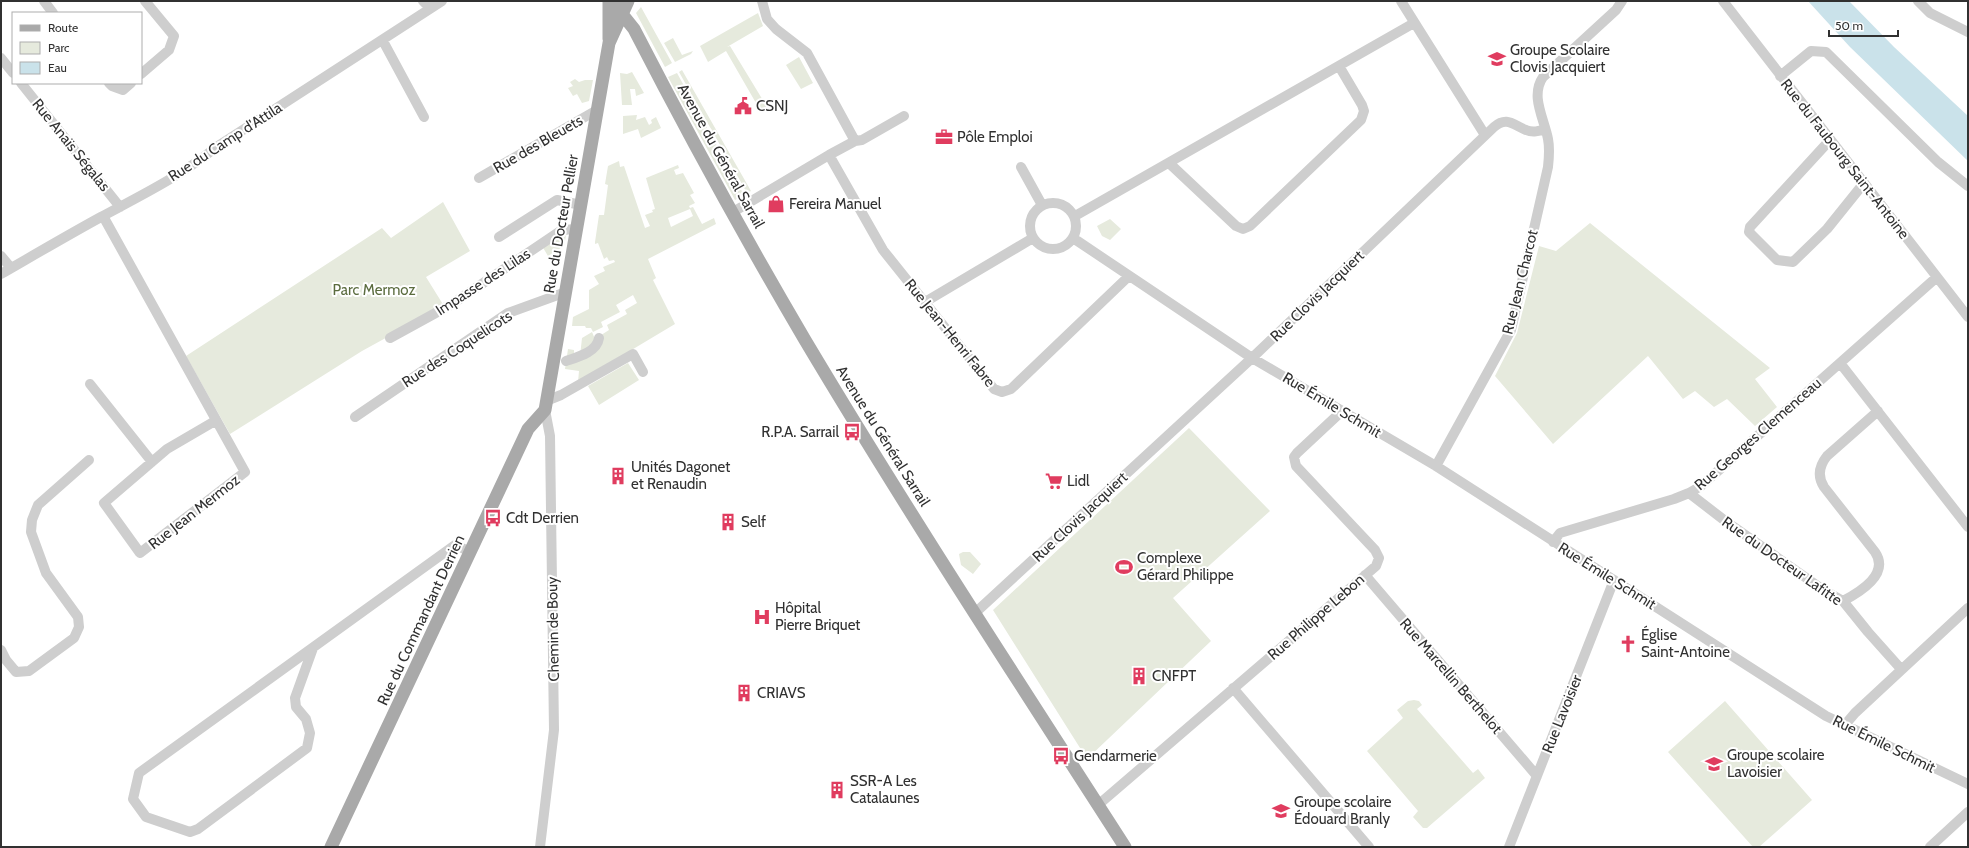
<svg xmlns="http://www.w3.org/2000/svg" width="1969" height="848" viewBox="0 0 1969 848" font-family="Cabin,sans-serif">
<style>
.green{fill:#e6eadd;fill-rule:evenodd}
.water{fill:#cae2ea}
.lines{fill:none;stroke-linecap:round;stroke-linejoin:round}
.minor{stroke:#cecece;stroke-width:10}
.major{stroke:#a9a9a9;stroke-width:13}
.labels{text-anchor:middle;stroke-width:4;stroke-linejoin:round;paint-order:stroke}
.poi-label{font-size:15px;fill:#313131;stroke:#fff;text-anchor:start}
.street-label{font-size:15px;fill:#313131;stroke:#fff}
.park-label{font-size:15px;fill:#5b6c3f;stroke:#fff}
</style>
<rect width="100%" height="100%" fill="#fff"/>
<!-- green -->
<path class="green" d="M641,7L672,63L665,67L636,13Z
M758,13L763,26L727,47L730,46L767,107L760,110L726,51L708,62L700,46Z
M673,38L682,55L693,51L691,54L675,62L664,43Z
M799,57L813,83L801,89L786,65Z
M682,70L751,191L747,193L679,72Z
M632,72L644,93L636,96L635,89H630L632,105H622L620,73L627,74Z
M677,73L744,195L735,200L668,77Z
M575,79L579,82L585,80H593L589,101L582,103L577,94L573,96L568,88L573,86L570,82Z
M637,115L636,120L645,117L649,125L652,123L651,120L656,117L661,128L641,138L638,129L623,134V116Z
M619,161L620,167L624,166L645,228L650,226L645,215L653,212L652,210L655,209L646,178L678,165L679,168L674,170L676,175L683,173L694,193L690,195L695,203L689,206L690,208L693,207L702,224L714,218L716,224L648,259L656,278L653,280L675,324L578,382L579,371L565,369L568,349L574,350V355L580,356L582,338L592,332L595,339L609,330L607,325L627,314L625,310L637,303L633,295L616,305L620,312L601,322L603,327L593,332L591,328H586L585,326H572L573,317L589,309V290L599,284L594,276L605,271L603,267L615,262L614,260L609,261L607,257L604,259L598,243L595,244V242L599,215H604L608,185L605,184L608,166ZM690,209L693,216L671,227L668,218Z
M443,202L470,251L426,277L444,306L362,351L230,434L186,356L382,228L391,238Z
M1110,219L1121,229L1110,240L1102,236L1097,226Z
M1590,223L1770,368L1755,379L1777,407L1755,426L1727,399L1714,407L1695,391L1683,399L1648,356L1553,444L1495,376L1517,333L1539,246L1556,251Z
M567,231L564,246L548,256L542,246Z
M628,363L639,380L599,405L588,386Z
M1189,428L1270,511L1173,598L1211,641L1087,759L993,610Z
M963,552H970L981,564L973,574L961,565L959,554Z
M1414,700L1419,701L1422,705L1417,709L1473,773L1478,769L1485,778L1427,828H1423L1413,817L1418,811L1367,751L1403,718L1397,710L1408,701Z
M1725,701L1812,800L1759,847H1753L1668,752Z"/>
<!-- water -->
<path class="water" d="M1808,1H1849L1894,47L1968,116V161L1850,47Z"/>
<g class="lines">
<!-- minor -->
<path class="minor" d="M44,1L53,13
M423,1L430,8
M762,1L767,19L776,29L807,53L855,141
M1401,1L1485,135
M1723,1L1968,317
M1918,1L1930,13L1968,32
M383,41L424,117
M1,58L13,73
M141,74L169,50L174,36L145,1
M1780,76L1811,51L1826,52L1938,162L1968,186
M21,83L120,207
M109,83L112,86L123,90L131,83
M1830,140L1750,227L1749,232L1777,260L1793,262L1827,229L1864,183
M829,155L883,250L994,389L1002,392L1011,389L1129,276
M1169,163L1236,226L1243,229L1250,226L1361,120L1364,111L1362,105L1339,66
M1021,167L1042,205
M479,178L597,110
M1030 226a23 23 0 1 1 46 0a23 23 0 1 1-46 0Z
M733,212L829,155L855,141L862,140L904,116
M103,216L245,472L140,553L104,503L167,449L215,421
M1075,216L1414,23
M499,237L557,200L581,205
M1073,238L1252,358L1436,466L1826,716L1968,784
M1,256L11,268
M1,274C34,255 68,235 101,217C140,196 181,176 215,148L442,1
M925,302L1033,238
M390,338L452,304L562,230L577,229
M566,361C578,357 597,352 599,338
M1840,363L1968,527
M90,384L152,462
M546,401L561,395L633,354L643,372
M355,417L508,313L566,292
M1436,466L1511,330L1548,167C1549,158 1550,149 1548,139C1544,118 1530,96 1543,77L1616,10L1622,1
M1689,493L1724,520L1822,589L1843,601L1868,632L1901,669
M1553,542L1560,533L1674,499L1689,493L1701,486L1937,277
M1365,575L1537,776
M1843,601C1860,592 1890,574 1875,552L1824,487C1817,476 1819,466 1827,456L1878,411
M975,613L1252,358L1494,127C1507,116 1513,125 1526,130C1533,133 1539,131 1545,129
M313,648L295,698L296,707L306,719L310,733L307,748L198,829L190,832L146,817L133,799L139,773L455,545L471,552
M1,650L6,660L16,672L29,671L74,638L79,627L78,617L46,573L31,532L32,520L38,505L89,460
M1233,688L1369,847
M1844,726L1855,713L1968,608
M1098,805L1376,566L1379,558L1375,550L1296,466L1294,457L1297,453L1342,411
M540,847L554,730L550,436L545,410
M1509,847L1614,580
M1930,847L1968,812"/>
<!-- major -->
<path class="major" d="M615,1L622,14L634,29C688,134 745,238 805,340C907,511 1017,679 1125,847
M609,39V1
M331,847L528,429L545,410L609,43L628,1"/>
</g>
<!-- icons -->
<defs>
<g id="school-bare" transform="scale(1.38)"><path d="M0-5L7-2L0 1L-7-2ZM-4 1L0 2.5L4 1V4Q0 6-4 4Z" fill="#e03c5f" stroke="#fff" stroke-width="2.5" paint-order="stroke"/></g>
<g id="civic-bare" transform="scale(1.38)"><path d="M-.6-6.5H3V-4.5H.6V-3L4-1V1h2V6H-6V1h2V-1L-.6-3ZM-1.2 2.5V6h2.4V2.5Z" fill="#e03c5f" stroke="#fff" stroke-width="2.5" paint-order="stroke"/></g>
<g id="office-bare" transform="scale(1.38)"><path d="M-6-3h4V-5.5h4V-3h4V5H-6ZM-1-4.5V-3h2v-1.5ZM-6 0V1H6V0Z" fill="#e03c5f" stroke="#fff" stroke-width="2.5" paint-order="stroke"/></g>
<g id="shop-bare" transform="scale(1.38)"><path d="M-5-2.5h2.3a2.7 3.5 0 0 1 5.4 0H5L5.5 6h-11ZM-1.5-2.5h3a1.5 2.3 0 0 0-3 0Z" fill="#e03c5f" stroke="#fff" stroke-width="2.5" paint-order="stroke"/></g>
<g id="bus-bare" transform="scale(1.38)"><path d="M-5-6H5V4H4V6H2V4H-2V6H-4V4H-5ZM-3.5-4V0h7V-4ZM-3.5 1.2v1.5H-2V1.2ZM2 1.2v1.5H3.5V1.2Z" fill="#e03c5f" stroke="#fff" stroke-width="2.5" paint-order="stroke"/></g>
<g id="building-bare" transform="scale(1.38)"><path d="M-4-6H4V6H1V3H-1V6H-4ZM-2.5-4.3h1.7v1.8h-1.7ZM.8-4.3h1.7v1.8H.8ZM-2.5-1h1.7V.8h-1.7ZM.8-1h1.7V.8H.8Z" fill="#e03c5f" stroke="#fff" stroke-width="2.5" paint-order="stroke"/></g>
<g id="supermarket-bare" transform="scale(1.38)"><path d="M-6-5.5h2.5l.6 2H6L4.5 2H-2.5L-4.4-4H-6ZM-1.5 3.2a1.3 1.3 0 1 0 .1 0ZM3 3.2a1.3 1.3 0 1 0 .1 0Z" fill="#e03c5f" stroke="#fff" stroke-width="2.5" paint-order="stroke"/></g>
<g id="stadium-bare" transform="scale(1.38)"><path d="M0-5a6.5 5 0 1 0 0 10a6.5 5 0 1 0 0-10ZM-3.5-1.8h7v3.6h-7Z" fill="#e03c5f" stroke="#fff" stroke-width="2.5" paint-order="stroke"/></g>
<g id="hospital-bare" transform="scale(1.38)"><path d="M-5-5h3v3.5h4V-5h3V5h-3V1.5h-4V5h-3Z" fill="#e03c5f" stroke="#fff" stroke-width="2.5" paint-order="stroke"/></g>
<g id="church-bare" transform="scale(1.38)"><path d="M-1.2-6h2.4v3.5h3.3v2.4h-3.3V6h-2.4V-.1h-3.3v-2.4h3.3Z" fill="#e03c5f" stroke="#fff" stroke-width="2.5" paint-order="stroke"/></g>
</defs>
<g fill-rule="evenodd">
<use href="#school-bare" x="1497" y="59"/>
<use href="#civic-bare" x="743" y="106"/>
<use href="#office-bare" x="944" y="137"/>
<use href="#shop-bare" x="776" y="204"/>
<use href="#bus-bare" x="852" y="432"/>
<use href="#building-bare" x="618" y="476"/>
<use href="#supermarket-bare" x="1054" y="481"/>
<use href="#bus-bare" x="493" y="518"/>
<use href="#building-bare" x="728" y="522"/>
<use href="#stadium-bare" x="1124" y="567"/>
<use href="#hospital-bare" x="762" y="617"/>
<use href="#church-bare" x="1628" y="644"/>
<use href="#building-bare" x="1139" y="676"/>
<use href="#building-bare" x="744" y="693"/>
<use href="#bus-bare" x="1061" y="756"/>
<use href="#school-bare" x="1714" y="764"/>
<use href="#building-bare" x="837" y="790"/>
<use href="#school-bare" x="1281" y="811"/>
</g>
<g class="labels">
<!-- poi labels -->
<g class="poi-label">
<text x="1510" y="55">Groupe Scolaire<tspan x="1510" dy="17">Clovis Jacquiert</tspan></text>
<text x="756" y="111">CSNJ</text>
<text x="957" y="142">Pôle Emploi</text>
<text x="789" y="209">Fereira Manuel</text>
<text x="839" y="437" text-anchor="end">R.P.A. Sarrail</text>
<text x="631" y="472">Unités Dagonet<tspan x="631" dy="17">et Renaudin</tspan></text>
<text x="1067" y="486">Lidl</text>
<text x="506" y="523">Cdt Derrien</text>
<text x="741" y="527">Self</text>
<text x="1137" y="563">Complexe<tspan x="1137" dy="17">Gérard Philippe</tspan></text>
<text x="775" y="613">Hôpital<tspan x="775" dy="17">Pierre Briquet</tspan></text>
<text x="1641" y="640">Église<tspan x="1641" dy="17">Saint-Antoine</tspan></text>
<text x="1152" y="681">CNFPT</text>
<text x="757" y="698">CRIAVS</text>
<text x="1727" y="760">Groupe scolaire<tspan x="1727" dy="17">Lavoisier</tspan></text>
<text x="1074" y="761">Gendarmerie</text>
<text x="850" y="786">SSR-A Les<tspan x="850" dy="17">Catalaunes</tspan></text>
<text x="1294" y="807">Groupe scolaire<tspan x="1294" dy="17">Édouard Branly</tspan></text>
</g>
<!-- street labels -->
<g class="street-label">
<text transform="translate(225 142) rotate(-33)" y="5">Rue du Camp d'Attila</text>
<text transform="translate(538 144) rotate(-30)" y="5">Rue des Bleuets</text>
<text transform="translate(71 145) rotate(51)" y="5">Rue Anaïs Ségalas</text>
<text transform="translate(721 156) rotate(61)" y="5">Avenue du Général Sarrail</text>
<text transform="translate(1845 159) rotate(52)" y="5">Rue du Faubourg Saint-Antoine</text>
<text transform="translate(561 224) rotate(-80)" y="5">Rue du Docteur Pellier</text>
<text transform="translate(483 282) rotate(-33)" y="5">Impasse des Lilas</text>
<text transform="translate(1520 282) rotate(-76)" y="5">Rue Jean Charcot</text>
<text transform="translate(1317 296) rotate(-44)" y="5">Rue Clovis Jacquiert</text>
<text transform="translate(950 333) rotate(51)" y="5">Rue Jean-Henri Fabre</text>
<text transform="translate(457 349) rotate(-33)" y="5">Rue des Coquelicots</text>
<text transform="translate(1332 405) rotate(31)" y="5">Rue Émile Schmit</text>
<text transform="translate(1758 434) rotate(-41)" y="5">Rue Georges Clemenceau</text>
<text transform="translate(883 436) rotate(58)" y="5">Avenue du Général Sarrail</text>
<text transform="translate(194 512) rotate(-38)" y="5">Rue Jean Mermoz</text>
<text transform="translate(1080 517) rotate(-43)" y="5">Rue Clovis Jacquiert</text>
<text transform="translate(1782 561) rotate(35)" y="5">Rue du Docteur Lafitte</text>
<text transform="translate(1607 576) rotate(32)" y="5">Rue Émile Schmit</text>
<text transform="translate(1316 617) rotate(-41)" y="5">Rue Philippe Lebon</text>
<text transform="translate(421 620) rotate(-65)" y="5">Rue du Commandant Derrien</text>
<text transform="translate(553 629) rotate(-91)" y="5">Chemin de Bouy</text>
<text transform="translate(1451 676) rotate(49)" y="5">Rue Marcellin Berthelot</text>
<text transform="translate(1562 714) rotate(-68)" y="5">Rue Lavoisier</text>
<text transform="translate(1884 744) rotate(26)" y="5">Rue Émile Schmit</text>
</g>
<!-- park labels -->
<g class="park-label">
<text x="374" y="295">Parc Mermoz</text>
</g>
</g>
<!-- border -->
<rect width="1969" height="848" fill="none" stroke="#313131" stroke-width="4"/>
<!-- legend -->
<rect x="12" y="12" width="130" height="72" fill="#ffffff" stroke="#adadad"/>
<rect x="20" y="25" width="20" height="6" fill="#a9a9a9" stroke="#adadad"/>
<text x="48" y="32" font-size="12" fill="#313131">Route</text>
<rect x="20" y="42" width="20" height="12" fill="#e6eadd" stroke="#adadad"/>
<text x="48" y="52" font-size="12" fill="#313131">Parc</text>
<rect x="20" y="62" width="20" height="12" fill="#cae2ea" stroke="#adadad"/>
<text x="48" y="72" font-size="12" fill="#313131">Eau</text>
<!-- scale -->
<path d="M1829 30v6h69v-6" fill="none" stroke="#313131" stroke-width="2"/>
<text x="1835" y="30" font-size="12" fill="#313131" stroke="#ffffff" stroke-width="3" paint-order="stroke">50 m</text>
</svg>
